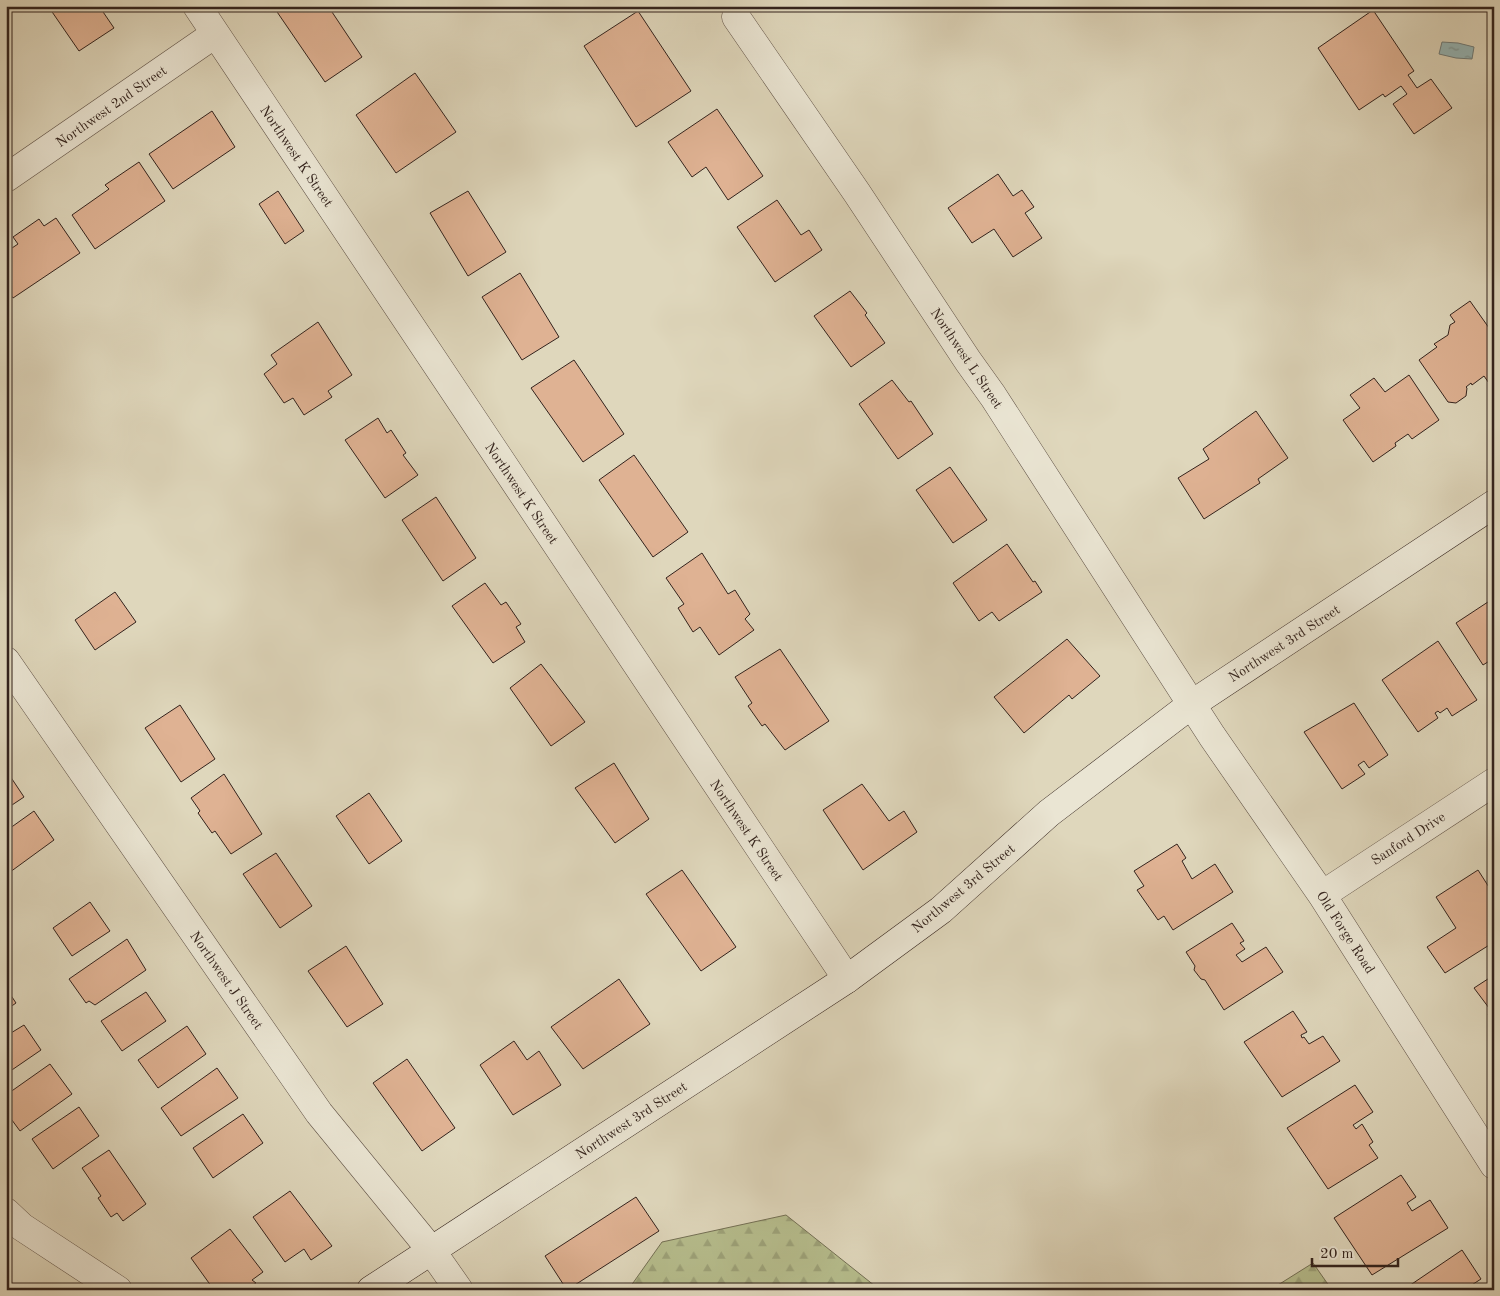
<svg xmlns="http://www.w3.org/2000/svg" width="1500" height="1296" viewBox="0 0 1500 1296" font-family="'Old Standard TT',serif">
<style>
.forest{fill:url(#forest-firs);stroke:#747055}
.water{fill:url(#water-ripples);stroke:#6e7c7b}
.building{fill:#dfb293;stroke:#33231d}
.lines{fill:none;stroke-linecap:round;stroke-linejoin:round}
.street-casing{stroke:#5e5045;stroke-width:29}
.secondary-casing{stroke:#33231d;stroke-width:29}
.street{stroke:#eae5d3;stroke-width:28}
.secondary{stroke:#eae5d3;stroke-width:28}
.labels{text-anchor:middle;stroke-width:4;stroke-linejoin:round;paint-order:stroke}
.street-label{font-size:14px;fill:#33231d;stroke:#eae5d3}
</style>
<defs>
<pattern id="forest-firs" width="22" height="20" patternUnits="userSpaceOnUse" patternTransform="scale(1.25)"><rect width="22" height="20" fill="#b6bd8d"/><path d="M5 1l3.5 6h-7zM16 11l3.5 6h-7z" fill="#9da279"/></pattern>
<pattern id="water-ripples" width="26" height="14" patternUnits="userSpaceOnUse" patternTransform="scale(1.25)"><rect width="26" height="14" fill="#96b8b9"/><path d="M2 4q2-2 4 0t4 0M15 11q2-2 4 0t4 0" fill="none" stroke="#7b9596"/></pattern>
</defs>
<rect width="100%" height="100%" fill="#dfd7bc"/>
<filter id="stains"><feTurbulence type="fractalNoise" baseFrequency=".004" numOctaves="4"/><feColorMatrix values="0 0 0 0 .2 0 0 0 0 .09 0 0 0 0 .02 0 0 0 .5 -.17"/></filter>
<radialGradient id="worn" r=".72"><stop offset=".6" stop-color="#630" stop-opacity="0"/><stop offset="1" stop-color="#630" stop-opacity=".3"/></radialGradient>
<!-- forest -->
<path class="forest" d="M786,1215L880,1290H628L662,1242Z
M1313,1263L1332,1290H1270Z"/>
<!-- water -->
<path class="water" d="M1442,42L1458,43L1474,47L1472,59L1456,58L1439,54Z"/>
<!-- building -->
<path class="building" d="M48,6H99L114,28L79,51Z
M273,6H328L362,57L325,82Z
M1373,10L1414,71L1408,75L1417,88L1431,79L1452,108L1414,134L1393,104L1407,94L1401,86L1385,97L1383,94L1359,110L1318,48Z
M638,11L691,91L636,127L584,46Z
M415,73L456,132L396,173L356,115Z
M717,109L763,176L728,200L706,167L692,177L668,142Z
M212,111L235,147L173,189L149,154Z
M139,162L165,201L95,249L72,215L109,189L105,185Z
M998,174L1013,196L1022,190L1034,207L1025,213L1042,238L1013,257L994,229L972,243L948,208Z
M278,191L304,231L285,244L259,204Z
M468,191L506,252L468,276L430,213Z
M777,200L801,235L809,230L822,250L775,282L737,227Z
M56,218L80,253L13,298L6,288V252L18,244L13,237L39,219L44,226Z
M520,273L559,337L522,360L482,297Z
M850,291L867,313L865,315L885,343L851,367L814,316Z
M1470,301L1494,335V384L1491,386L1484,376L1472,385L1471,383L1466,387L1467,388L1466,396L1456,403L1448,402L1419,360L1437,347L1434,344L1448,335L1450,325L1455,322L1450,315Z
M318,322L352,375L328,391L332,397L304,415L293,398L284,403L264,374L277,364L271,355Z
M574,360L624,434L583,462L531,388Z
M1409,375L1439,420L1412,439L1408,434L1395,443L1396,446L1373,462L1343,420L1360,408L1350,395L1374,378L1385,392Z
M892,380L909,402L911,401L933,434L898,459L859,404Z
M1256,411L1288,458L1258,479L1260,483L1204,519L1178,478L1209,459L1203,449Z
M378,418L387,433L391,430L406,453L403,455L418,475L385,498L345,440Z
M634,455L688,532L653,557L599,480Z
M950,467L987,520L953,543L916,490Z
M436,497L476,558L443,581L402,520Z
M1007,544L1033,582L1035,581L1042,592L999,621L992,612L979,621L953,583Z
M702,553L728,594L735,590L750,614L745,619L754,630L719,655L700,627L693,632L678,608L684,604L666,578Z
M485,583L501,605L506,602L521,624L516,627L525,642L493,663L452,606Z
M115,592L136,622L95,650L75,620Z
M1494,598V658L1483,665L1456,623Z
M1067,639L1100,676L1072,699L1069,695L1024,733L994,697Z
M1438,641L1477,700L1452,716L1447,708L1440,713L1438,711L1435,713L1438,718L1418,732L1382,680Z
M780,649L829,721L785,750L765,724L762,726L748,706L752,703L735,677Z
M541,664L585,722L551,746L510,688Z
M1354,703L1388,755L1369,768L1364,761L1358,765L1365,774L1342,789L1304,732Z
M180,705L215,759L181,782L145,728Z
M614,763L649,819L615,843L575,788Z
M6,770L24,797L6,809Z
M224,774L262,834L231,854L215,831L212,833L198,813L200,811L191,798Z
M862,784L889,821L904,811L917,832L863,870L823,810Z
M369,793L402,841L369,864L336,816Z
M34,811L54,840L6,875V831Z
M1177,844L1186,858L1182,861L1192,879L1215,864L1233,892L1173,930L1164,916L1158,920L1137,890L1144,886L1134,871Z
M276,853L312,906L280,928L243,874Z
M682,870L736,947L701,971L646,894Z
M1478,870L1494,895V942L1445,973L1427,947L1456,928L1436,897Z
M90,902L110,931L72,956L53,928Z
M1232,923L1244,941L1240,943L1245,949L1236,955L1242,962L1266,947L1283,972L1224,1010L1205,980L1201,979L1194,970L1195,966L1186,952Z
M127,939L146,970L95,1005L89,1001L86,1003L69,979Z
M346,946L383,1004L347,1027L308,971Z
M1494,975V1022L1488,1014L1492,1012L1474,988Z
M619,979L650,1024L583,1069L551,1027Z
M6,988L16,1003L6,1010Z
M146,992L166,1021L122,1051L101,1021Z
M1293,1011L1307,1032L1301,1035L1302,1038L1304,1037L1309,1044L1323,1036L1340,1061L1282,1097L1244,1042Z
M1494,1022V1033L1489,1025Z
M24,1025L41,1050L6,1074V1036Z
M187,1026L206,1054L158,1088L138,1060Z
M514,1041L527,1060L539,1051L561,1085L513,1115L480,1065Z
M407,1059L455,1128L422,1151L373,1083Z
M50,1064L72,1094L20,1131L6,1112V1095Z
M217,1068L238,1098L181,1136L161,1108Z
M1355,1085L1373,1112L1353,1125L1356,1129L1362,1124L1373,1142L1369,1145L1378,1158L1328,1189L1287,1128Z
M79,1107L99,1136L53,1169L32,1139Z
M243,1114L263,1143L213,1178L193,1148Z
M109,1150L146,1204L123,1221L117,1213L111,1217L98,1198L101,1196L82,1168Z
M1401,1175L1416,1197L1407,1203L1412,1211L1430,1200L1448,1228L1372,1275L1334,1218Z
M290,1191L332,1246L311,1260L304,1249L285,1262L253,1217Z
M636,1197L659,1231L567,1290L545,1256Z
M230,1229L263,1272L252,1280L256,1283L250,1287L252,1290H214L191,1258Z
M1462,1250L1481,1279L1464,1290H1403Z"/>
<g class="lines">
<!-- street casing -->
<g class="street-casing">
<path id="street" d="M197,6L847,979
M736,17L857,193L968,361L993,396L1212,736L1322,895L1494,1165
M6,178L215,34
M6,661L319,1113L431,1250L459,1290
M1322,895L1494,782
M6,1212L22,1227L118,1290"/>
</g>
<!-- secondary casing -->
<g class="secondary-casing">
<path id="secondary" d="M371,1290L847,979L941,910L1049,813L1192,704L1494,504"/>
</g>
<!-- street -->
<use href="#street" class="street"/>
<!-- secondary -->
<use href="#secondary" class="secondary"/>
</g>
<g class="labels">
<!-- street labels -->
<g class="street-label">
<text transform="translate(111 106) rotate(-35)" y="5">Northwest 2nd Street</text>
<text transform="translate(297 156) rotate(56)" y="5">Northwest K Street</text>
<text transform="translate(967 358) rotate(56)" y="5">Northwest L Street</text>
<text transform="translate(522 493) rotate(56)" y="5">Northwest K Street</text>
<text transform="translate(1284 643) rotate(-33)" y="5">Northwest 3rd Street</text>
<text transform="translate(747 830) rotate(56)" y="5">Northwest K Street</text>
<text transform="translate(1408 838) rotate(-33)" y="5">Sanford Drive</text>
<text transform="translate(963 888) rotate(-40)" y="5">Northwest 3rd Street</text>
<text transform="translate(1346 932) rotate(57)" y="5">Old Forge Road</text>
<text transform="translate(227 980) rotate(55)" y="5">Northwest J Street</text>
<text transform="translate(631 1120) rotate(-33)" y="5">Northwest 3rd Street</text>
</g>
</g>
<!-- margin -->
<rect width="1500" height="1296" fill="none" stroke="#dfd7bc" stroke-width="25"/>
<rect x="8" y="8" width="1485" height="1281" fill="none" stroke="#33231d" stroke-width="2.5"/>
<rect x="12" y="12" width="1475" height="1271" fill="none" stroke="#33231d"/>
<!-- scale -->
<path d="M1312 1258v8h86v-8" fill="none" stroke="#33231d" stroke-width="2.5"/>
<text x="1320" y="1258" font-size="15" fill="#33231d" stroke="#eae5d3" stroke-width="4" paint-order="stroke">20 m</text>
<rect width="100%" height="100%" filter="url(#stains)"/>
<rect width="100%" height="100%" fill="url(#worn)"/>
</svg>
